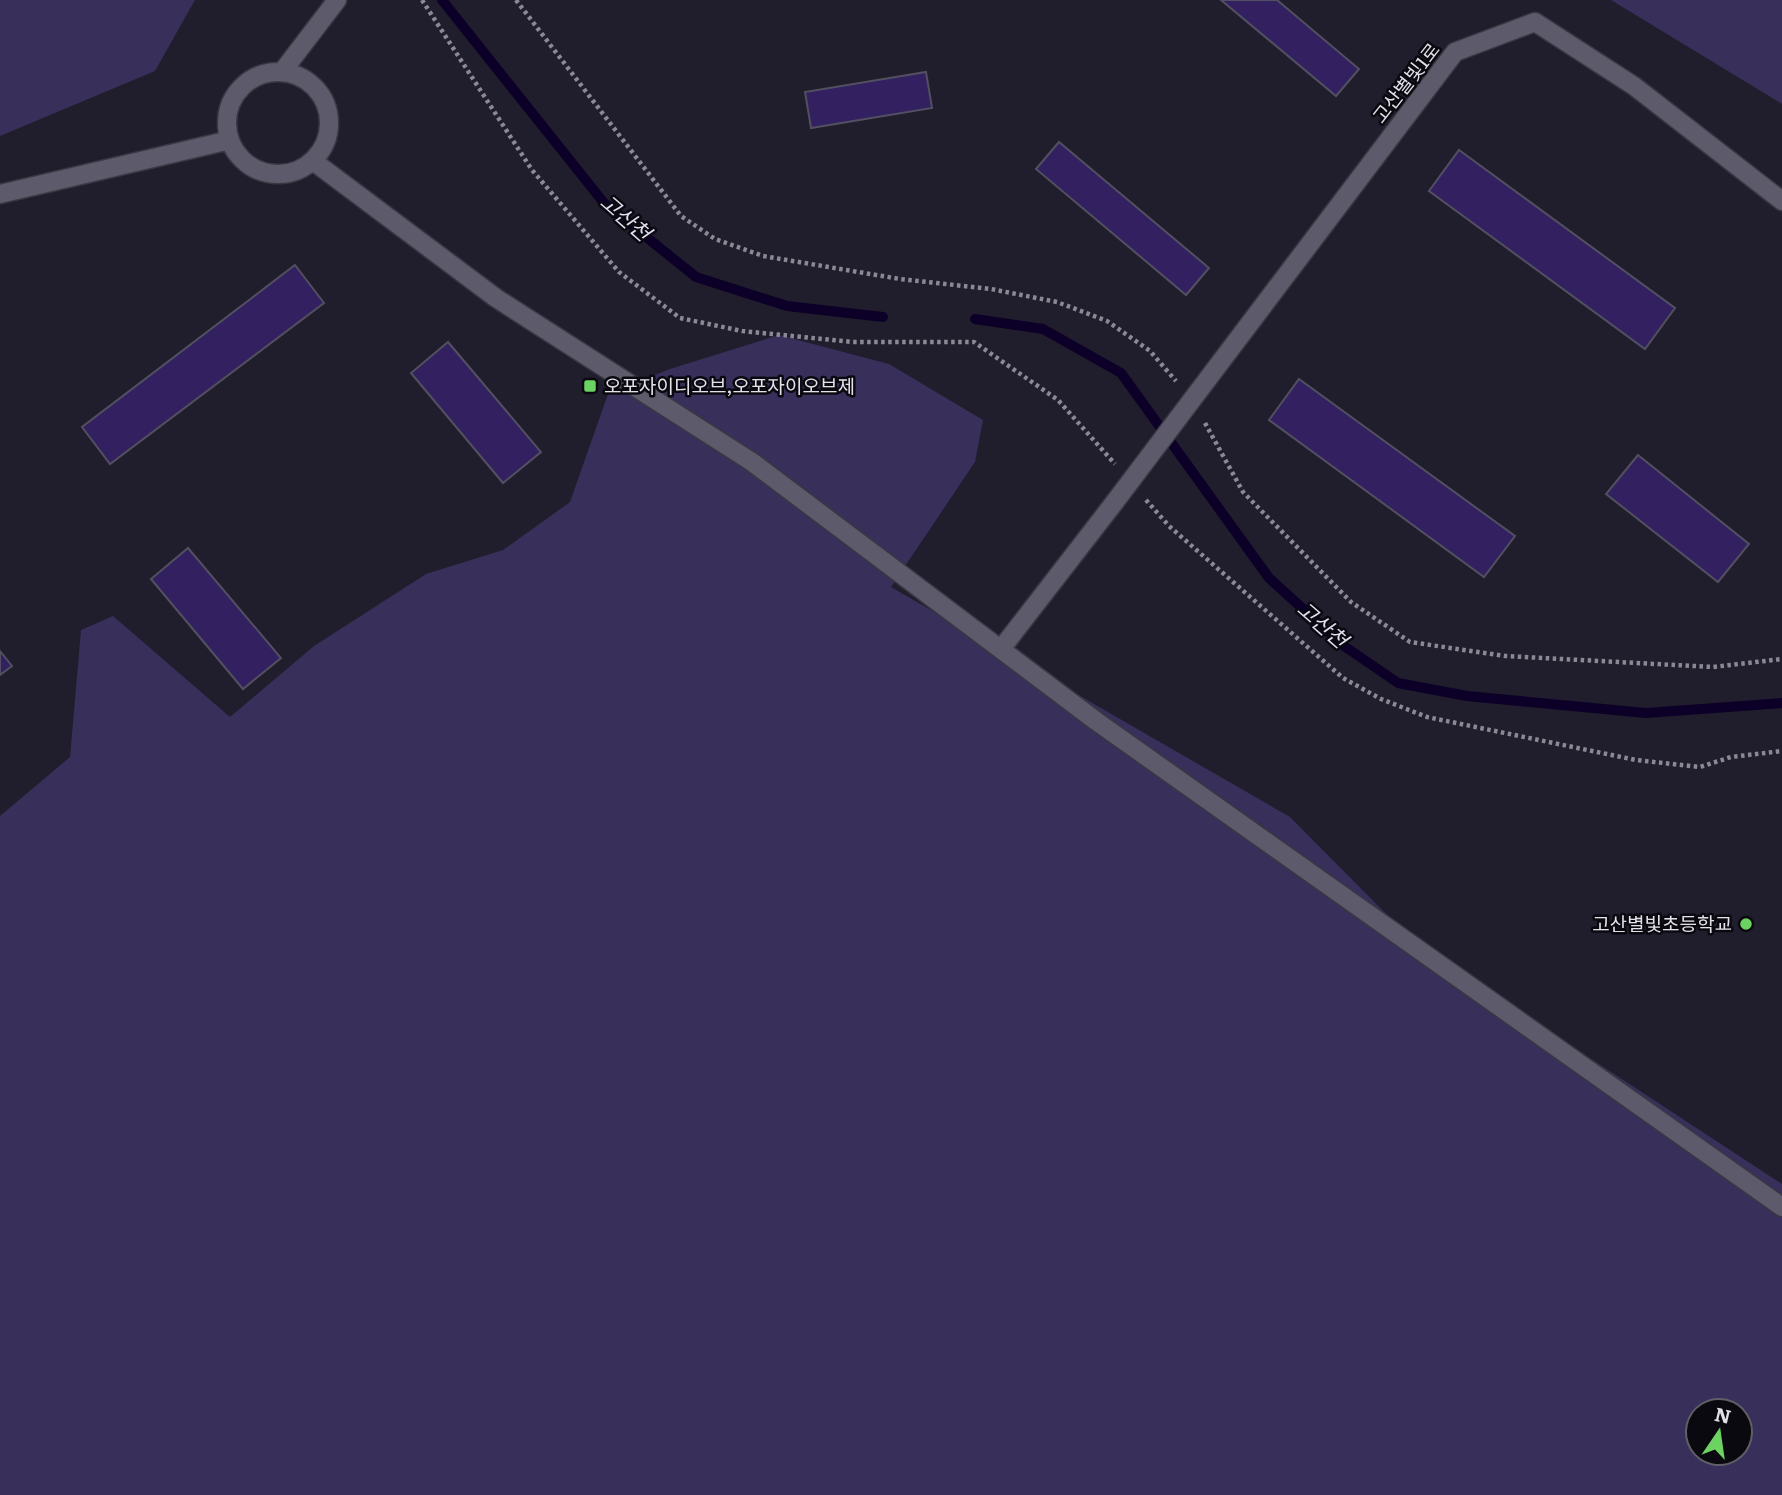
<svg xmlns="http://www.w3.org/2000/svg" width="1782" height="1495" viewBox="0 0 1782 1495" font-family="Literata,'Noto Sans KR',serif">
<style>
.green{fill:#382f5a;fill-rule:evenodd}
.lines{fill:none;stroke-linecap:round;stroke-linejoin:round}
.stream{stroke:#0d0028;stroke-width:10}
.building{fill:#322060;stroke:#525060;stroke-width:2}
.minor-casing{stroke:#3a3843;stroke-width:21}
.tertiary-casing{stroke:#3a3843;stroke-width:21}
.path{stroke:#8a8994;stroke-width:4.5;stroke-dasharray:3.5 3.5;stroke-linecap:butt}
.minor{stroke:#5d5a6b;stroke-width:18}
.tertiary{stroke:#5d5a6b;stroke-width:18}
.minor-bridge-casing{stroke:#3a3843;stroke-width:21;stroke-linecap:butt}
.minor-bridge{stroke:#5d5a6b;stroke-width:18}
.poi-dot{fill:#6cd362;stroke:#0a090f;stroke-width:2.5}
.labels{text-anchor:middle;stroke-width:5;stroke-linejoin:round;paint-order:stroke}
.street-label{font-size:19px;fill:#e2e1ea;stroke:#0a090f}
.poi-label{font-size:19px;fill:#e2e1ea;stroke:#0a090f;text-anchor:start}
.water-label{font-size:21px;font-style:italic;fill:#e2dff3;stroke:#0a090f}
</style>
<rect width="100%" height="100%" fill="#201e2c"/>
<!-- green -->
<path class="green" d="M0,0H195L155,71L0,136Z
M1611,0H1782V104Z
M779,335L889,364L983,420L975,462L891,587L1290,817L1416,944L1782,1184V1495H0V816L70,757L81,630L113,616L230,717L314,646L426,574L503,550L570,502L608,394L670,369ZM1698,1411H1740V1453H1698Z"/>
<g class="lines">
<!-- stream -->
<path class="stream" d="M442,0L604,203L696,277L787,306L883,317
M975,319L1043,329L1121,373L1269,578L1344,646L1398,683L1467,696L1646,713L1782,703"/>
</g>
<!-- building -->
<path class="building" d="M1221,0H1277L1359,69L1336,96Z
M926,72L932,108L811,128L805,92Z
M1059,142L1209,268L1186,295L1036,169Z
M1459,150L1675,308L1645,349L1429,191Z
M295,265L324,303L110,464L82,427Z
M448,342L541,452L503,483L411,373Z
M1299,379L1515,536L1484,577L1269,420Z
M1638,455L1749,544L1718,582L1606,494Z
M188,548L281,658L243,689L151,579Z
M0,651L12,666L0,675Z"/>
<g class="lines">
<!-- minor casing -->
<g class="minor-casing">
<path id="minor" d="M1179,417L1455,52L1535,22L1634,86L1782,201
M1001,649L1114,503"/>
</g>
<!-- tertiary casing -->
<g class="tertiary-casing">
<path id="tertiary" d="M282,72L337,0
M227 123a51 51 0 1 1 102 0a51 51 0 1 1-102 0Z
M313,161L496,298L752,462L1096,721L1782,1207
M0,194L230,140"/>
</g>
<!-- path -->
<path class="path" d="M422,0L532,170L619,272L680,318L742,331L853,342H974L1058,400L1115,464
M516,0L681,216L715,239L763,256L900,279L991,289L1057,302L1107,321L1150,351L1176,381
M1205,423L1243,492L1351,602L1410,642L1505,656L1713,667L1782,659
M1146,500L1169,526L1343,678L1381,699L1427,717L1636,760L1700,767L1731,757L1782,751"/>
<!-- minor -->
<use href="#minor" class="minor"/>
<!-- tertiary -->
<use href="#tertiary" class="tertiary"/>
<!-- minor-bridge casing -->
<g class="minor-bridge-casing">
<path id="minor-bridge" d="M1114,503L1179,417"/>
</g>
<!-- minor-bridge -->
<use href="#minor-bridge" class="minor-bridge"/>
</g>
<!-- markers -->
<g class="poi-dot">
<rect x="583" y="379" width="14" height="14" rx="3.5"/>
<circle cx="1746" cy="924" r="7"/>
</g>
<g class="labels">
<!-- street labels -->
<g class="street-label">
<text transform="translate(1406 83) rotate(-52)" y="7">고산별빛1로</text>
</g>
<!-- poi labels -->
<g class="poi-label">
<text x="604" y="393">오포자이디오브,오포자이오브제</text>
<text x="1732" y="931" text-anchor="end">고산별빛초등학교</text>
</g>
<!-- water labels -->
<g class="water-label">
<text transform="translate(625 218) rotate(41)" y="7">고산천</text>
<text transform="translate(1322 625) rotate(41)" y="7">고산천</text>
</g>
</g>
<!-- north arrow -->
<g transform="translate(1719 1432) rotate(13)"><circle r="33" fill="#0a090f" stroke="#605f67" stroke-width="2"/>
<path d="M0-5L12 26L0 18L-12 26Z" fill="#6cd362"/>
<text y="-10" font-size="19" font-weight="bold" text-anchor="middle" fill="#e2e1ea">N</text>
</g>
</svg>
